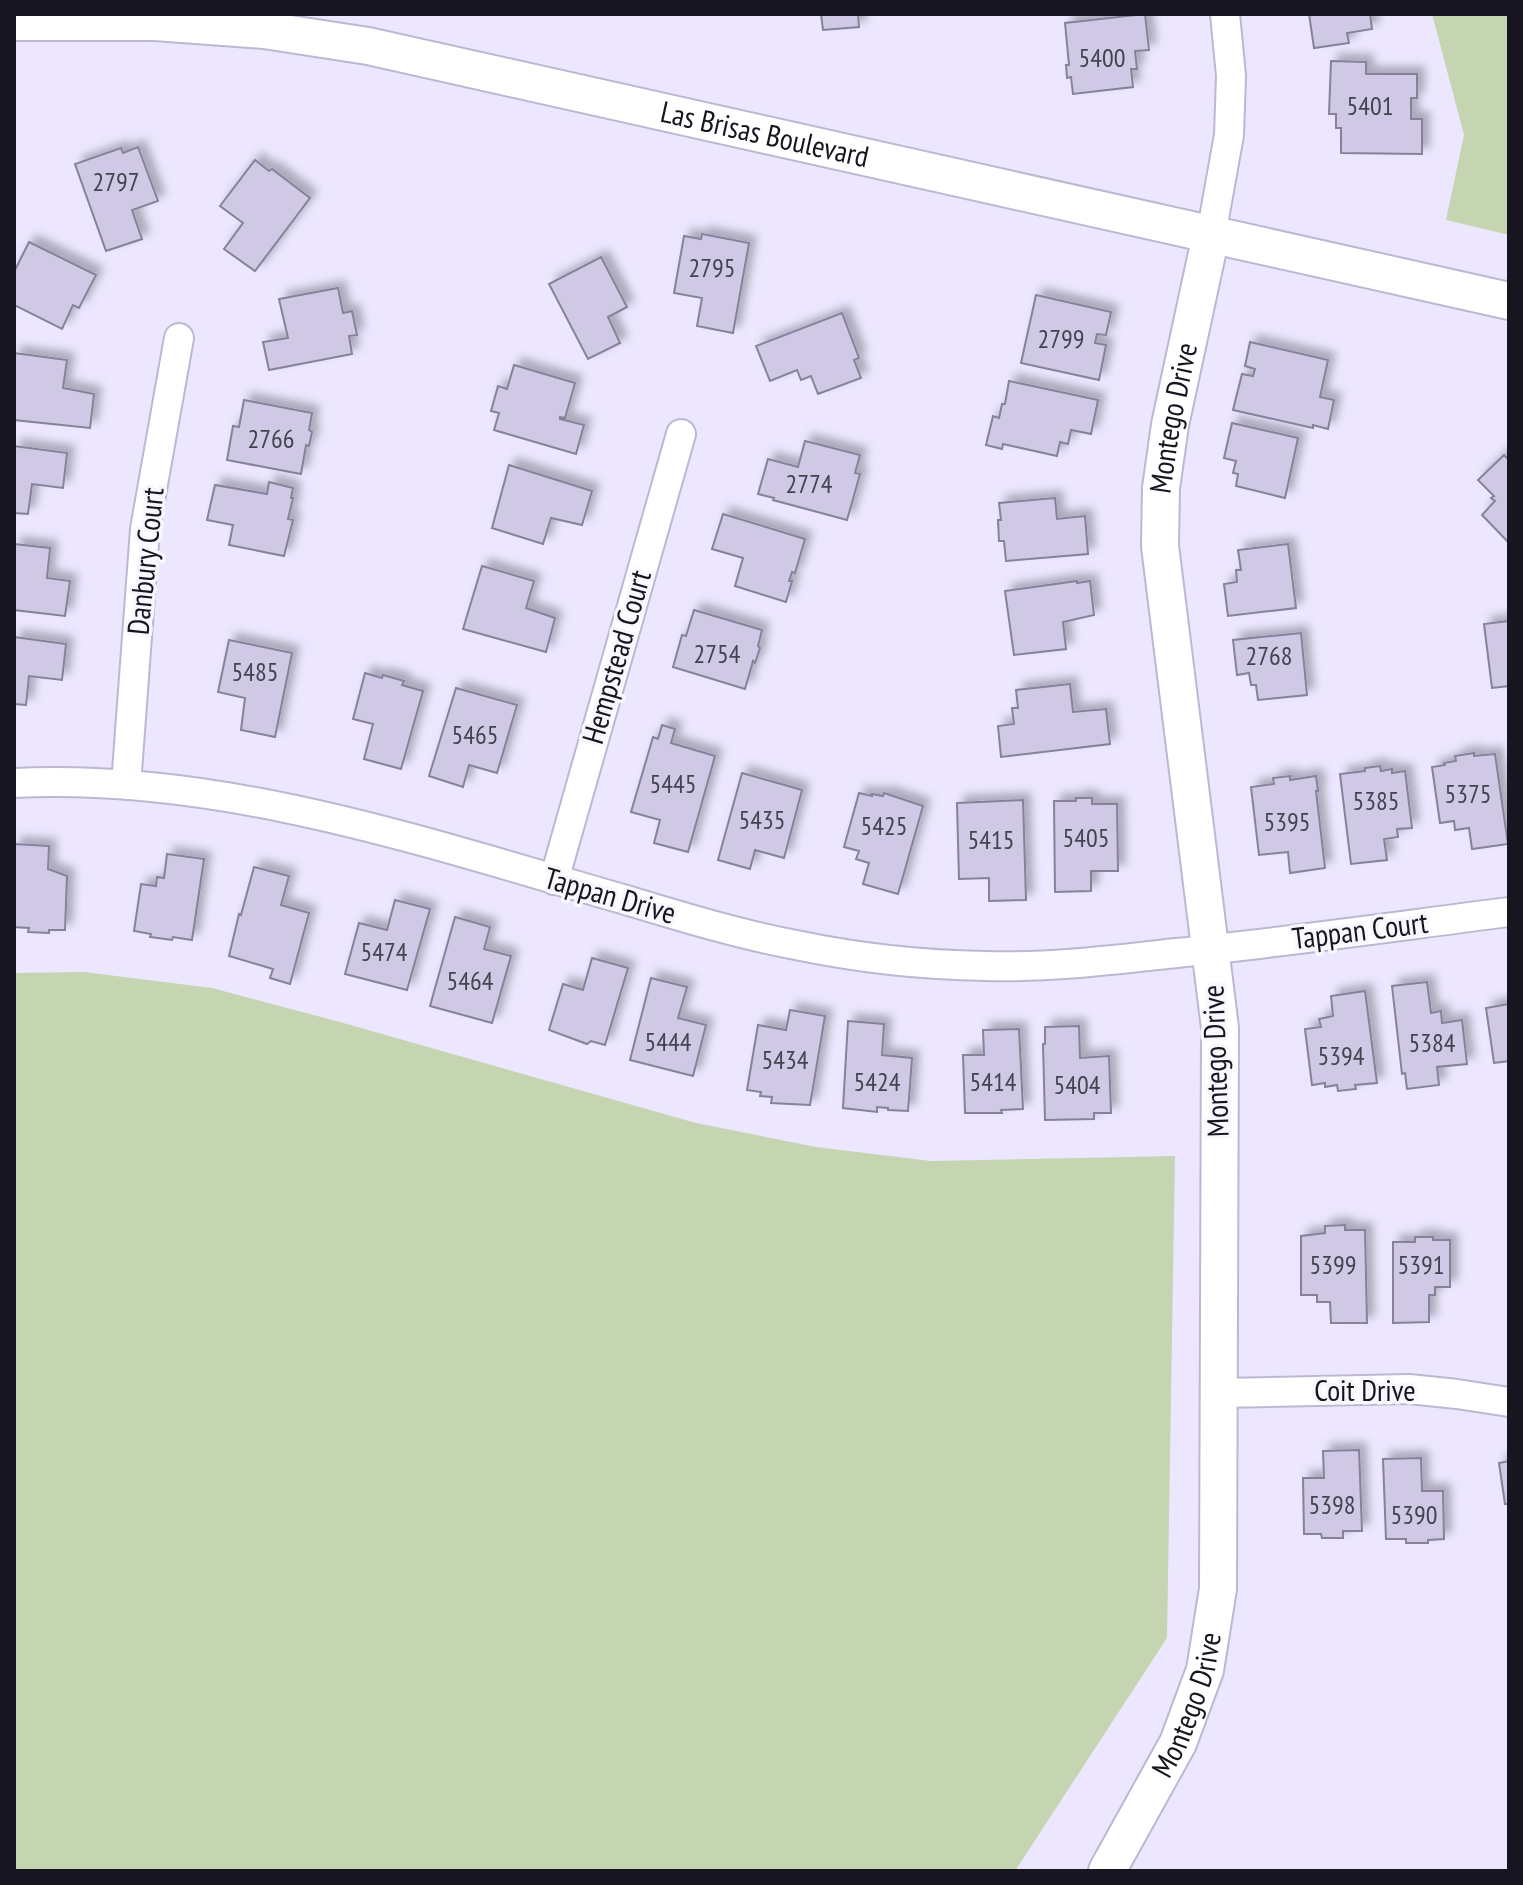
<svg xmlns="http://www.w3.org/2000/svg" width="1523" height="1885" viewBox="0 0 1523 1885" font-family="'PT Sans Narrow',sans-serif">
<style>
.green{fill:#c5d5b2}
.building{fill:#cfc9e5;stroke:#87819b;stroke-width:2;filter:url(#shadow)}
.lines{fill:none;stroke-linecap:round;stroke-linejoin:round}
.minor-casing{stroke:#beb7d3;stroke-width:32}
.tertiary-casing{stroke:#beb7d3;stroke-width:40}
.minor{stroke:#fff;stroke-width:28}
.tertiary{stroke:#fff;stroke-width:36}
.labels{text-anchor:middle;stroke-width:7;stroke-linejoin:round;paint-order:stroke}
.number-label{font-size:26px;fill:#454250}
.street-label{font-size:30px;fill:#17151f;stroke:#f8f7fd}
</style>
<defs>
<filter id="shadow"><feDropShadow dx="7" dy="-7" stdDeviation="4" flood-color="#0004"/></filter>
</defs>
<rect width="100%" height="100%" fill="#ece7ff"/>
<!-- green -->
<path class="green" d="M1432,14H1509V235L1446,220L1464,135Z
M84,972L212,988L340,1022L696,1123L816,1147L931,1161L1175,1156L1167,1638L1015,1871H14V973Z"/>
<!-- building -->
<path class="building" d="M821,14H858L859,27L823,30Z
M1145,14L1149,50L1135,51L1137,69H1131L1133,87L1073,94L1071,77L1067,78L1066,65H1069L1065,23Z
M1309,14H1370L1372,29L1347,33L1349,43L1314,48Z
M1331,61L1366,62V74H1417V98H1411V119H1422V154L1341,153V128H1336V114H1329Z
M138,147L158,201L132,210L142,239L106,251L75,164L121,148L123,153Z
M255,160L269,171L272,169L310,198L255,271L224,249L243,223L220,206Z
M702,234L749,243L733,333L697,326L702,298L674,293L684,236L701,239Z
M29,242L96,275L79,308L73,305L62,329L14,305V272Z
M601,257L627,307L608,317L620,343L588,359L549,284Z
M338,288L343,313L352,311L357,335L349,336L352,354L269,370L263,342L288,338L279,299Z
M1036,295L1111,312L1106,335L1097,334L1095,343L1106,345L1099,380L1021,363Z
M842,313L859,358L854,360L861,378L818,394L811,376L801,380L797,370L770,381L756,346Z
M1250,342L1328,360L1320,397L1334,400L1328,429L1313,425V428L1233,410L1242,374L1253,376L1255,369L1245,366Z
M14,353L67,360L63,388L94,394L90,428L14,420Z
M514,365L575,383L565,418L560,417V419L584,425L576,454L494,430L499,413L491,411L498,386L507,389Z
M1009,381L1098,400L1091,434L1071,430L1068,444L1060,442L1057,456L1003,444L1002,449L986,445L993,416L999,418L1002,404H1005Z
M244,400L312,413L309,430L312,432L309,446L306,445L301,474L227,460L233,426L239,427Z
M1232,423L1298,438L1285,498L1236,486L1238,474L1233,473L1236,461L1224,458Z
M805,441L860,455L855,473L860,474L847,520L773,500L774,498L758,494L768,459L798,467Z
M14,446L67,453L63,488L32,484L28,514L14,513Z
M1504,455L1509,460V543L1482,515L1495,501L1491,498L1494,496L1478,480Z
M509,465L592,491L582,525L551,518L543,544L492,528Z
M269,482L293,488L291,498H293L288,519L293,520L284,556L229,545L233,525L207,520L215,485L267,494Z
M1055,498L1057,519L1085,516L1088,554L1006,561L1004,541H999L998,520H1001L999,503Z
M723,514L805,539L795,573L792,572L789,581H792L786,602L735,586L743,558L712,549Z
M14,544L50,548L47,578L70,581L65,616L14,610Z
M1288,544L1296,608L1228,616L1224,584L1237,582L1236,570H1241L1238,550Z
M482,566L534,581L526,608L555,618L546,652L463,629Z
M1077,581V583L1090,581L1094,615L1063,622L1066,649L1014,655L1005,591Z
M694,610L762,630L758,646L760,648L755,663L753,661L745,689L673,667L682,635L686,636Z
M1509,621V686L1492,688L1484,624Z
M1301,633L1307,695L1258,700L1256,685H1251L1249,673L1237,675L1233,640Z
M14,637L66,644L62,680L29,676L26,705L14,704Z
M229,640L292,653L275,737L241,730L245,698L218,692Z
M365,673L382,678L383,675L404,681L402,685L423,691L401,769L364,759L373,724L353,719Z
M1070,684L1073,712L1106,709L1110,744L1001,757L998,726L1014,724L1012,708H1018L1016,690Z
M456,688L517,705L497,773L469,765L463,787L429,776Z
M662,725L675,729L671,743L715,756L688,852L654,843L660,820L631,812L653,737L658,739Z
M1474,753V756L1495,754L1508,844L1472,849L1469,828L1455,830L1454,821L1440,823L1432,767L1445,765L1444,763L1456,761L1455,756Z
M1380,766L1381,771L1392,769V773L1405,771L1412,828L1397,829L1398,837L1384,839L1387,860L1351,864L1340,774L1365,771V768Z
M742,773L802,790L784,858L755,850L750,869L718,860Z
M1290,776V780L1316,776L1318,791H1316L1325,868L1290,873L1288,852L1259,855L1251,787L1274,784L1273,778Z
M859,793L872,796V794L883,796L884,793L923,806L898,894L863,884L869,863L856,859L859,851L844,847Z
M1076,798H1092V804H1117L1118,871H1091V891L1055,892L1054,801H1076Z
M1023,800L1026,900L989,901V878L959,879L957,803Z
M14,844L49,846L48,869L67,876L65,930H49V933L28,932L29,928L14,927Z
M167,854L204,859L192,940L173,937L172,940L150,937L151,934L134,931L141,884L156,886L157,877L164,878Z
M254,867L289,876L281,905L309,913L290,984L270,978L273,969L229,956L239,914L241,915Z
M395,900L430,909L407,990L345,974L359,923L387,930Z
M455,917L490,927L484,949L511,956L492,1023L430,1006Z
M592,958L628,968L605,1045L591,1041L587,1044L549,1030L563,984L583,990Z
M651,978L687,987L678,1018L706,1025L693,1076L630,1060Z
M1427,982L1431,1013L1441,1011L1442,1023L1462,1020L1467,1064L1437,1067L1439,1085L1407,1089L1405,1073L1402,1074L1392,986Z
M1365,991L1377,1083L1355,1085L1356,1089L1338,1091L1337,1085L1325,1087V1083L1312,1085L1305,1029L1321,1027L1319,1019L1333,1016L1331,996Z
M1509,1004V1061L1494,1063L1486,1008Z
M790,1010L825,1016L810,1105L771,1103L772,1097L760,1096L761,1092L747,1090L758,1025L786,1030Z
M848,1021L884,1024L882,1055L912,1058L908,1111L888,1110V1108L877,1107V1112L843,1108Z
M1079,1026L1080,1058L1109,1056L1111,1113H1094V1119L1045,1120L1043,1044H1045V1027Z
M1019,1029L1023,1109L1001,1110L1002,1113H965L963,1055H984L983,1030Z
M1345,1225V1230H1365L1367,1323H1331L1330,1302H1317V1295H1301V1236L1325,1233V1226Z
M1415,1237H1433V1240H1450V1287H1435V1295H1429V1322L1393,1323V1242H1415Z
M1359,1450L1362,1531H1343V1538H1322L1321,1534H1304L1303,1478H1324L1323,1451Z
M1421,1458L1422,1491H1443L1444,1539L1428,1540V1543H1406V1539H1386L1383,1459Z
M1509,1461V1504H1505L1499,1463Z"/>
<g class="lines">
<!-- minor casing -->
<g class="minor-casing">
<path id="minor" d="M1211,235L1229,135L1231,76L1225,14
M14,783C224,773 427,843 626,900C682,917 738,934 796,945C858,958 922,965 985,966C1049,968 1112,960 1176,953C1287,942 1398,926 1509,912
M126,785L145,529L179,338
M554,880L681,434
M1220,1393L1409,1389L1457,1394L1509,1402"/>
</g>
<!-- tertiary casing -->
<g class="tertiary-casing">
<g id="tertiary">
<path id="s1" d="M14,22H155L264,30L368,46L1509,301"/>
<path id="s2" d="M1107,1871L1178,1743L1205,1670L1218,1589L1220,1028L1160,546L1161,488L1170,425L1211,235"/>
</g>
</g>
<!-- minor -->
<use href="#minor" class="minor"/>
<!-- tertiary -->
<use href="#tertiary" class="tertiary"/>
</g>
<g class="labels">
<!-- number labels -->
<g class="number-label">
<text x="1102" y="67">5400</text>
<text x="1370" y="115">5401</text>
<text x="116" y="191">2797</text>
<text x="712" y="277">2795</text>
<text x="1061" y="348">2799</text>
<text x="271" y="448">2766</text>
<text x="809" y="493">2774</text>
<text x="717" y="663">2754</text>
<text x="1269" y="665">2768</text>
<text x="255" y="681">5485</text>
<text x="475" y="744">5465</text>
<text x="673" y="793">5445</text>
<text x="1468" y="803">5375</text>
<text x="1376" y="810">5385</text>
<text x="762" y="829">5435</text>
<text x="1287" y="831">5395</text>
<text x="884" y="835">5425</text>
<text x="1086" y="847">5405</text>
<text x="991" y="849">5415</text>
<text x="384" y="961">5474</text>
<text x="470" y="990">5464</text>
<text x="668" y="1051">5444</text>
<text x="1432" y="1052">5384</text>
<text x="1341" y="1065">5394</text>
<text x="785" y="1069">5434</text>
<text x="877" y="1091">5424</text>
<text x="993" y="1091">5414</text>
<text x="1077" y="1094">5404</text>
<text x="1333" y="1274">5399</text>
<text x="1421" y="1274">5391</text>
<text x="1332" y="1514">5398</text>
<text x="1414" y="1524">5390</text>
</g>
<!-- street labels -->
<g class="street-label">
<text dy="10" stroke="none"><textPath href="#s1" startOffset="762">Las Brisas Boulevard</textPath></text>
<text dy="10" stroke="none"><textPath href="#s2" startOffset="1482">Montego Drive</textPath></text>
<text transform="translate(146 561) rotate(-84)" y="10">Danbury Court</text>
<text transform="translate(617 657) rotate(-74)" y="10">Hempstead Court</text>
<text transform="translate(610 896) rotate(16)" y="10">Tappan Drive</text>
<text transform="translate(1360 931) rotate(-7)" y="10">Tappan Court</text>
<text transform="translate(1216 1061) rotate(-92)" y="10">Montego Drive</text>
<text x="1365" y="1401">Coit Drive</text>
<text dy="10" stroke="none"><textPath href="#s2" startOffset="186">Montego Drive</textPath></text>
</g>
</g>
<!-- border -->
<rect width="1523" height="1885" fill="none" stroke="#17151f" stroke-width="32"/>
</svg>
